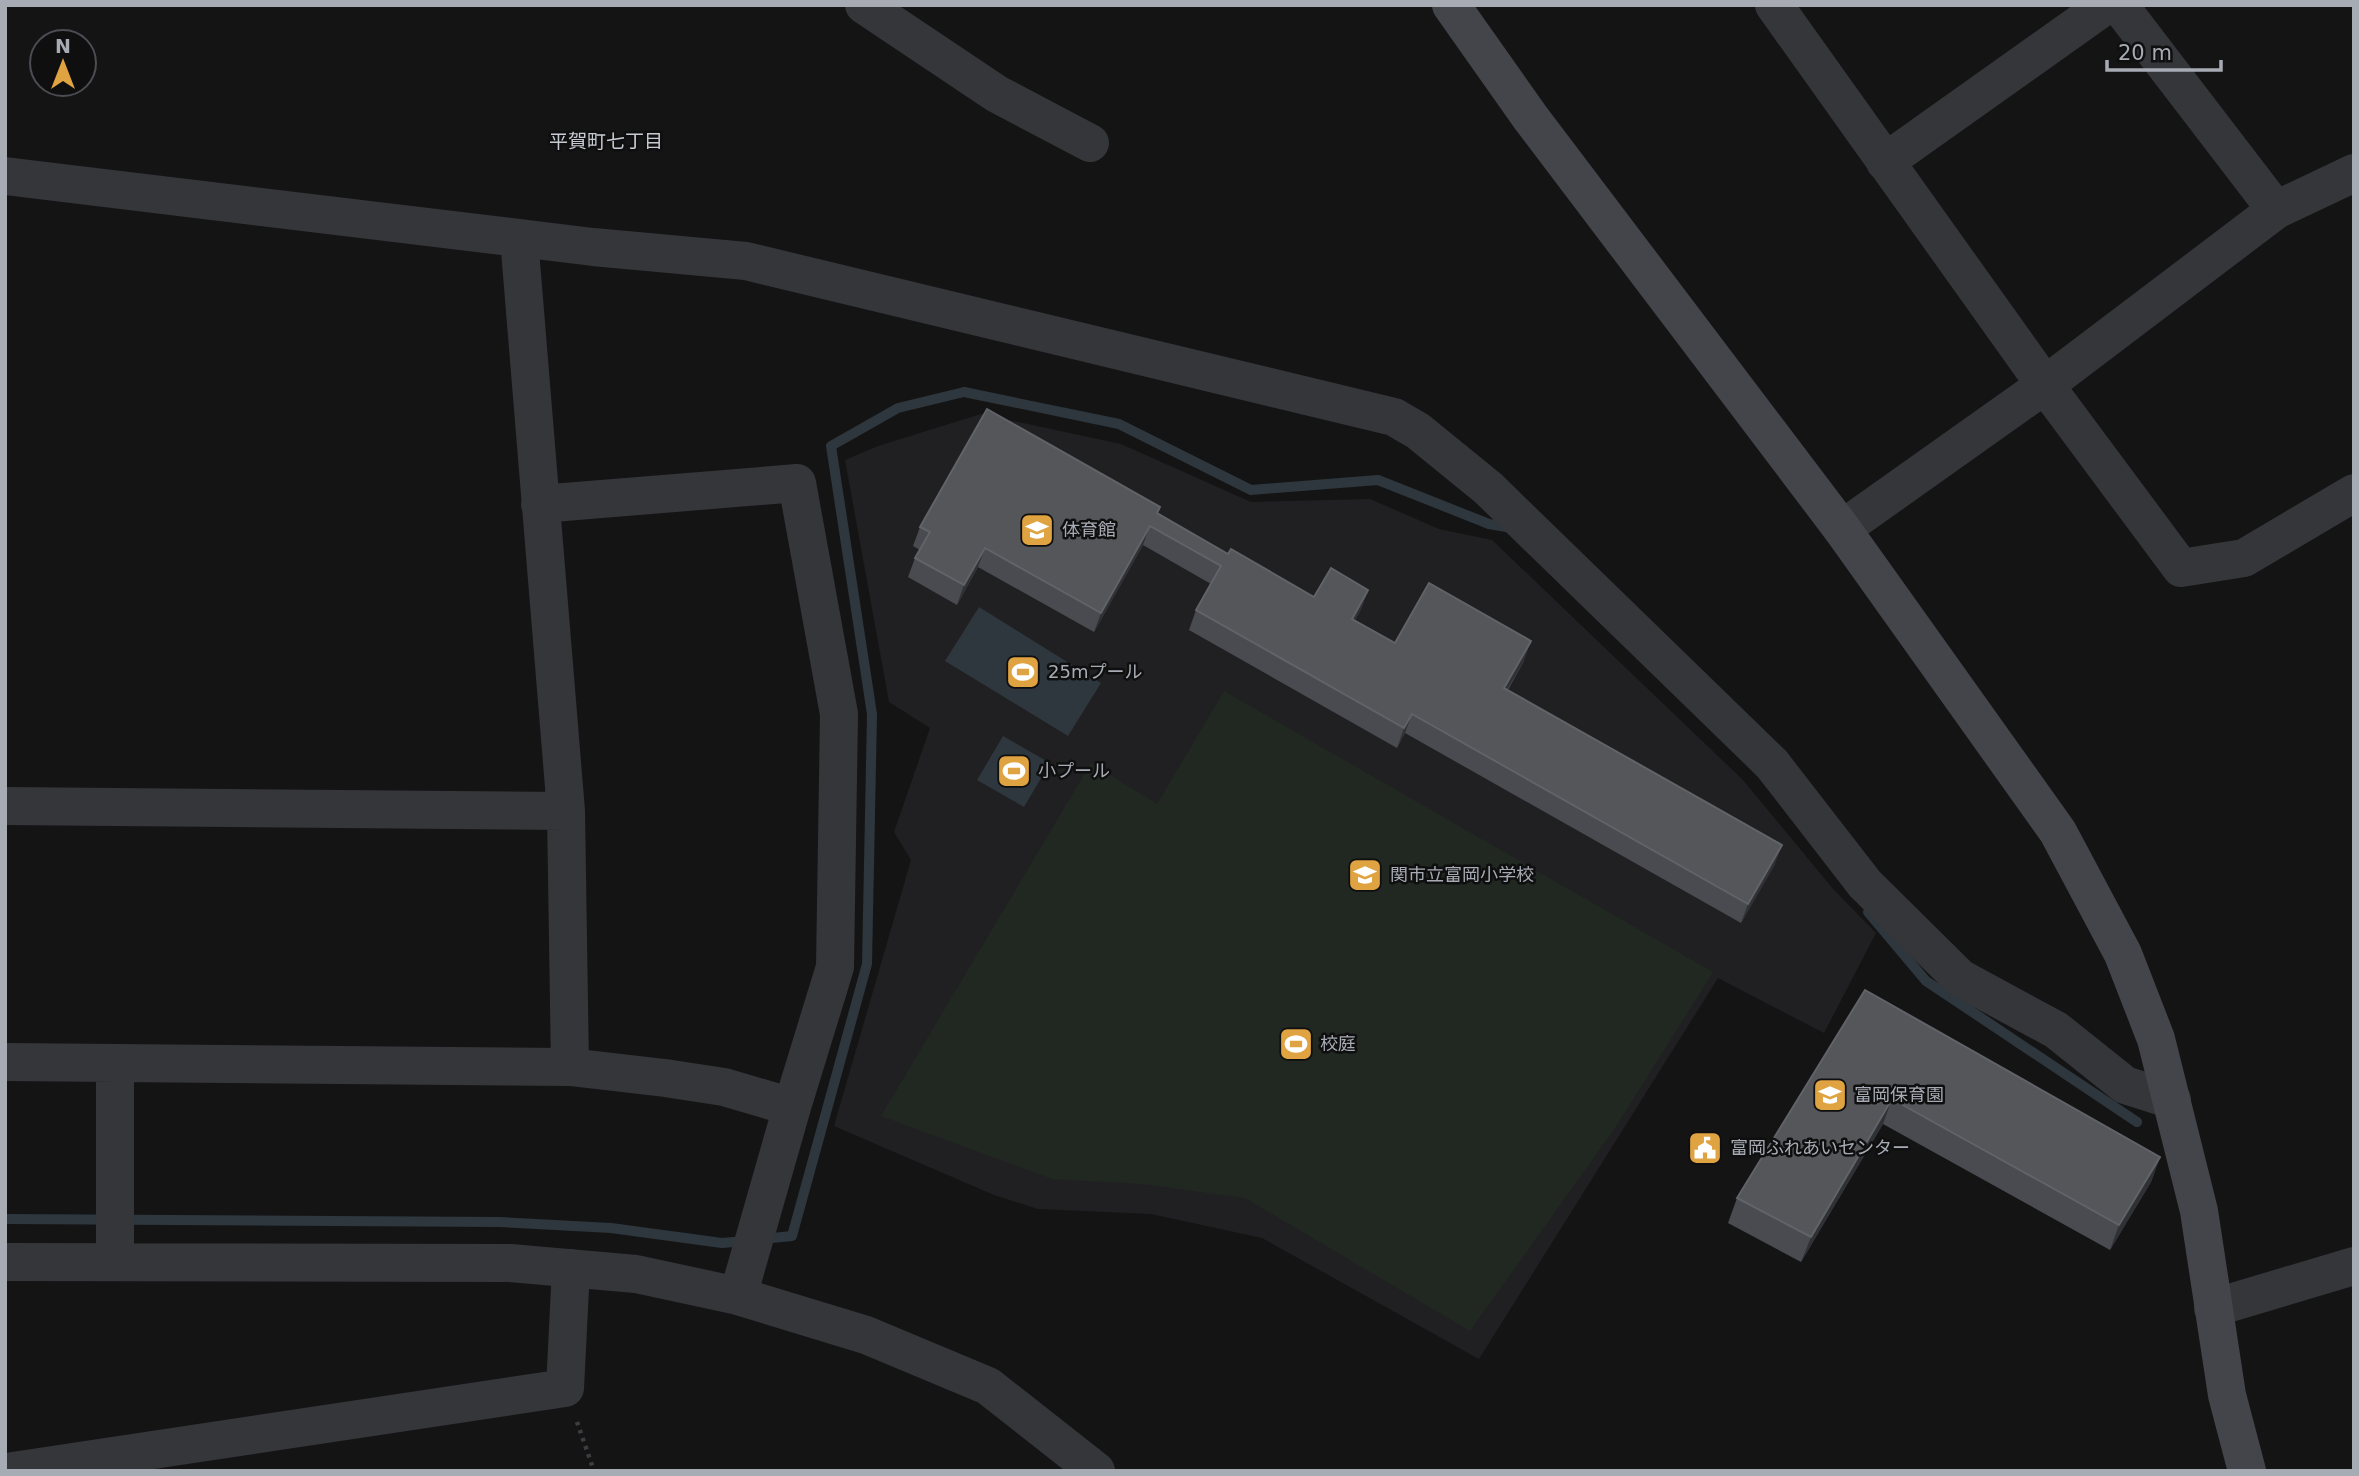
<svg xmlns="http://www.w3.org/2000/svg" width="2359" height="1476" viewBox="0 0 2359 1476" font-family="'DejaVu Sans','Noto Sans JP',sans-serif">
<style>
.built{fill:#202022}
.green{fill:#202821}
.water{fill:#2e373d}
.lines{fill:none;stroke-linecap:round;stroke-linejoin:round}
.stream{stroke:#2e373d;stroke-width:10}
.path{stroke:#3b3d41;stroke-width:4.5;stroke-dasharray:3.5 5;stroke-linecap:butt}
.street{stroke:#35363a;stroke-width:38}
.secondary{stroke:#43454a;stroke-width:38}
.wall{fill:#4a4b50}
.shaded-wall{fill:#303134}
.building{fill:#54565a;stroke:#616368;stroke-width:2}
.labels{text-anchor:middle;stroke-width:5;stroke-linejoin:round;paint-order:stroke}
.poi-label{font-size:18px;fill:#a7abb4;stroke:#0f0f10;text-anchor:start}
.neighbourhood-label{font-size:19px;fill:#c7cad1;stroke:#0f0f10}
</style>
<rect width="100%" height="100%" fill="#141415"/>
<!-- built -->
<path class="built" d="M981,414L1121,444L1251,502L1370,499L1439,529L1492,540L1743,780L1834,890L1876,933L1824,1033L1718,978L1479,1359L1262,1238L1151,1214L1038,1209L994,1195L834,1126L911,860L894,832L930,728L889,702L845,460L878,446Z"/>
<!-- green -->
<path class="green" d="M1224,691L1713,972L1615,1128L1470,1331L1245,1198L1141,1184L1052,1179L881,1116L1091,763L1157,804Z"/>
<!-- water -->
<path class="water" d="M979,607L1101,683L1068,736L945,661Z
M1003,736L1050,763L1024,807L977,780Z"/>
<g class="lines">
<!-- stream -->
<path class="stream" d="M1868,912L1926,981L2137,1122
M5,1219L499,1222L611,1228L722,1243L745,1241
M761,1239L792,1236L867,964L872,714L831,446L898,408L964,392L1119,424L1251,490L1378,480L1489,524L1512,528"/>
<!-- path -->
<path class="path" d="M577,1422L594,1471"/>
<!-- street -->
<path class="street" d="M864,5L997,94L1090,143
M1774,5L2045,385L2181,568L2244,558L2354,493
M2119,5L2276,210
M1885,162L2106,5
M5,176L593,247L746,261L1394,417L1418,431L1488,488L1772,764L1865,884L1960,978L2056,1030L2125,1085L2172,1100
M519,238L566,811L570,1067
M540,504L797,483L839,714L835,967L792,1107L738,1296
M1842,529L2045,385L2276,210L2354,173
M5,806L566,811
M5,1062L570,1067L665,1078L724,1087L792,1107
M115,1063V1262
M5,1262L510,1263L636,1274L738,1296L866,1335L988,1386L1096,1471
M2213,1308L2354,1266
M13,1471L565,1388L571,1268"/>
<!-- secondary -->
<path class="secondary" d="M1451,5L1530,117L1842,529L2058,832L2123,954L2156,1039L2199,1211L2227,1395L2247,1471"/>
</g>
<!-- wall -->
<path class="wall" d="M1158,514L1228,554L1314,597L1368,590L1361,609L1355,620L1395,643L1524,661L1508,690L1775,864L1741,923L1405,733L1397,748L1189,630L1196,610L1211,584L1143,545L1094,632L978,567L957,605L908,577L915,558L920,550L913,546L920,527Z
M1865,990L2160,1157L2151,1182L2110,1250L1883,1124L1801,1262L1728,1223L1737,1198Z"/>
<!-- shaded-wall -->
<path class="shaded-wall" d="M1150,526L1143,545L1094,632L1101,613Z
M985,548L978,567L957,605L964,585Z
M1368,590L1361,609L1345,638L1352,619Z
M1531,641L1524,661L1497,707L1504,688Z
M1412,714L1405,733L1397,748L1404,728Z
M1782,845L1775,864L1741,923L1748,904Z
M1892,1099L1883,1124L1801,1262L1811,1237Z
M2160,1157L2151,1182L2110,1250L2119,1225Z"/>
<!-- building -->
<path class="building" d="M987,409L1160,507L1157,513L1228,554L1231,549L1314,597L1331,568L1368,590L1352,619L1395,643L1429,583L1531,641L1504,688L1782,845L1748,904L1412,714L1404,728L1196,610L1221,566L1150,526L1101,613L985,548L964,585L915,558L930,532L920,527Z
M1865,990L2160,1157L2119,1225L1892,1099L1811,1237L1737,1198Z"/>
<!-- icons -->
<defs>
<g id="school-square" transform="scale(1.75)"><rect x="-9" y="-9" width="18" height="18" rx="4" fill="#e0a341" stroke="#0f0f10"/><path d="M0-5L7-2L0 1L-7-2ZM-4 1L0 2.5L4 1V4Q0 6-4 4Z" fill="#fff"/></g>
<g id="stadium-square" transform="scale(1.75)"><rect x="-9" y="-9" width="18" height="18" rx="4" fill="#e0a341" stroke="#0f0f10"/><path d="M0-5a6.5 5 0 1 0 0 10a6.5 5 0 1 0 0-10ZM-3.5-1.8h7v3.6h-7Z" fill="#fff"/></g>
<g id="civic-square" transform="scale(1.75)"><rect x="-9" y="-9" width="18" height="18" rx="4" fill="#e0a341" stroke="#0f0f10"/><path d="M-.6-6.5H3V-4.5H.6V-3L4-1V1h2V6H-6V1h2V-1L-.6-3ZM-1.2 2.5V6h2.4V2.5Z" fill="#fff"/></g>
</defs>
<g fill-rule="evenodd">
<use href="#school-square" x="1037" y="530"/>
<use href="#stadium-square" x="1023" y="672"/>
<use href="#stadium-square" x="1014" y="771"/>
<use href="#school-square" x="1365" y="875"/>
<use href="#stadium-square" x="1296" y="1044"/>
<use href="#school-square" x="1830" y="1095"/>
<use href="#civic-square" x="1705" y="1148"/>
</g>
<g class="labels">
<!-- poi labels -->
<g class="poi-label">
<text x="1062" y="536">体育館</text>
<text x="1048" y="678">25mプール</text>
<text x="1038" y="777">小プール</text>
<text x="1390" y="881">関市立富岡小学校</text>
<text x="1320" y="1050">校庭</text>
<text x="1854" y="1101">富岡保育園</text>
<text x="1730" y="1154">富岡ふれあいセンター</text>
</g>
<!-- neighbourhood labels -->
<g class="neighbourhood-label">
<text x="606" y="148">平賀町七丁目</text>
</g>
</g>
<!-- border -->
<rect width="2359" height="1476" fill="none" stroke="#a7abb4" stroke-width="14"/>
<!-- north arrow -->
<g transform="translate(63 63)"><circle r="33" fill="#0f0f10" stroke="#4c4d52" stroke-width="2"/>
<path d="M0-5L12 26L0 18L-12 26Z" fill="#e0a341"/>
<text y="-10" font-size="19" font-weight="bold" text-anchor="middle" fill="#a7abb4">N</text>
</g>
<!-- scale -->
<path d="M2107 60v10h114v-10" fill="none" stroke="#a7abb4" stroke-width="3.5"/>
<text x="2118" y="60" font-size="21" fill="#a7abb4" stroke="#0f0f10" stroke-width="5" paint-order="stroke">20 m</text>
</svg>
